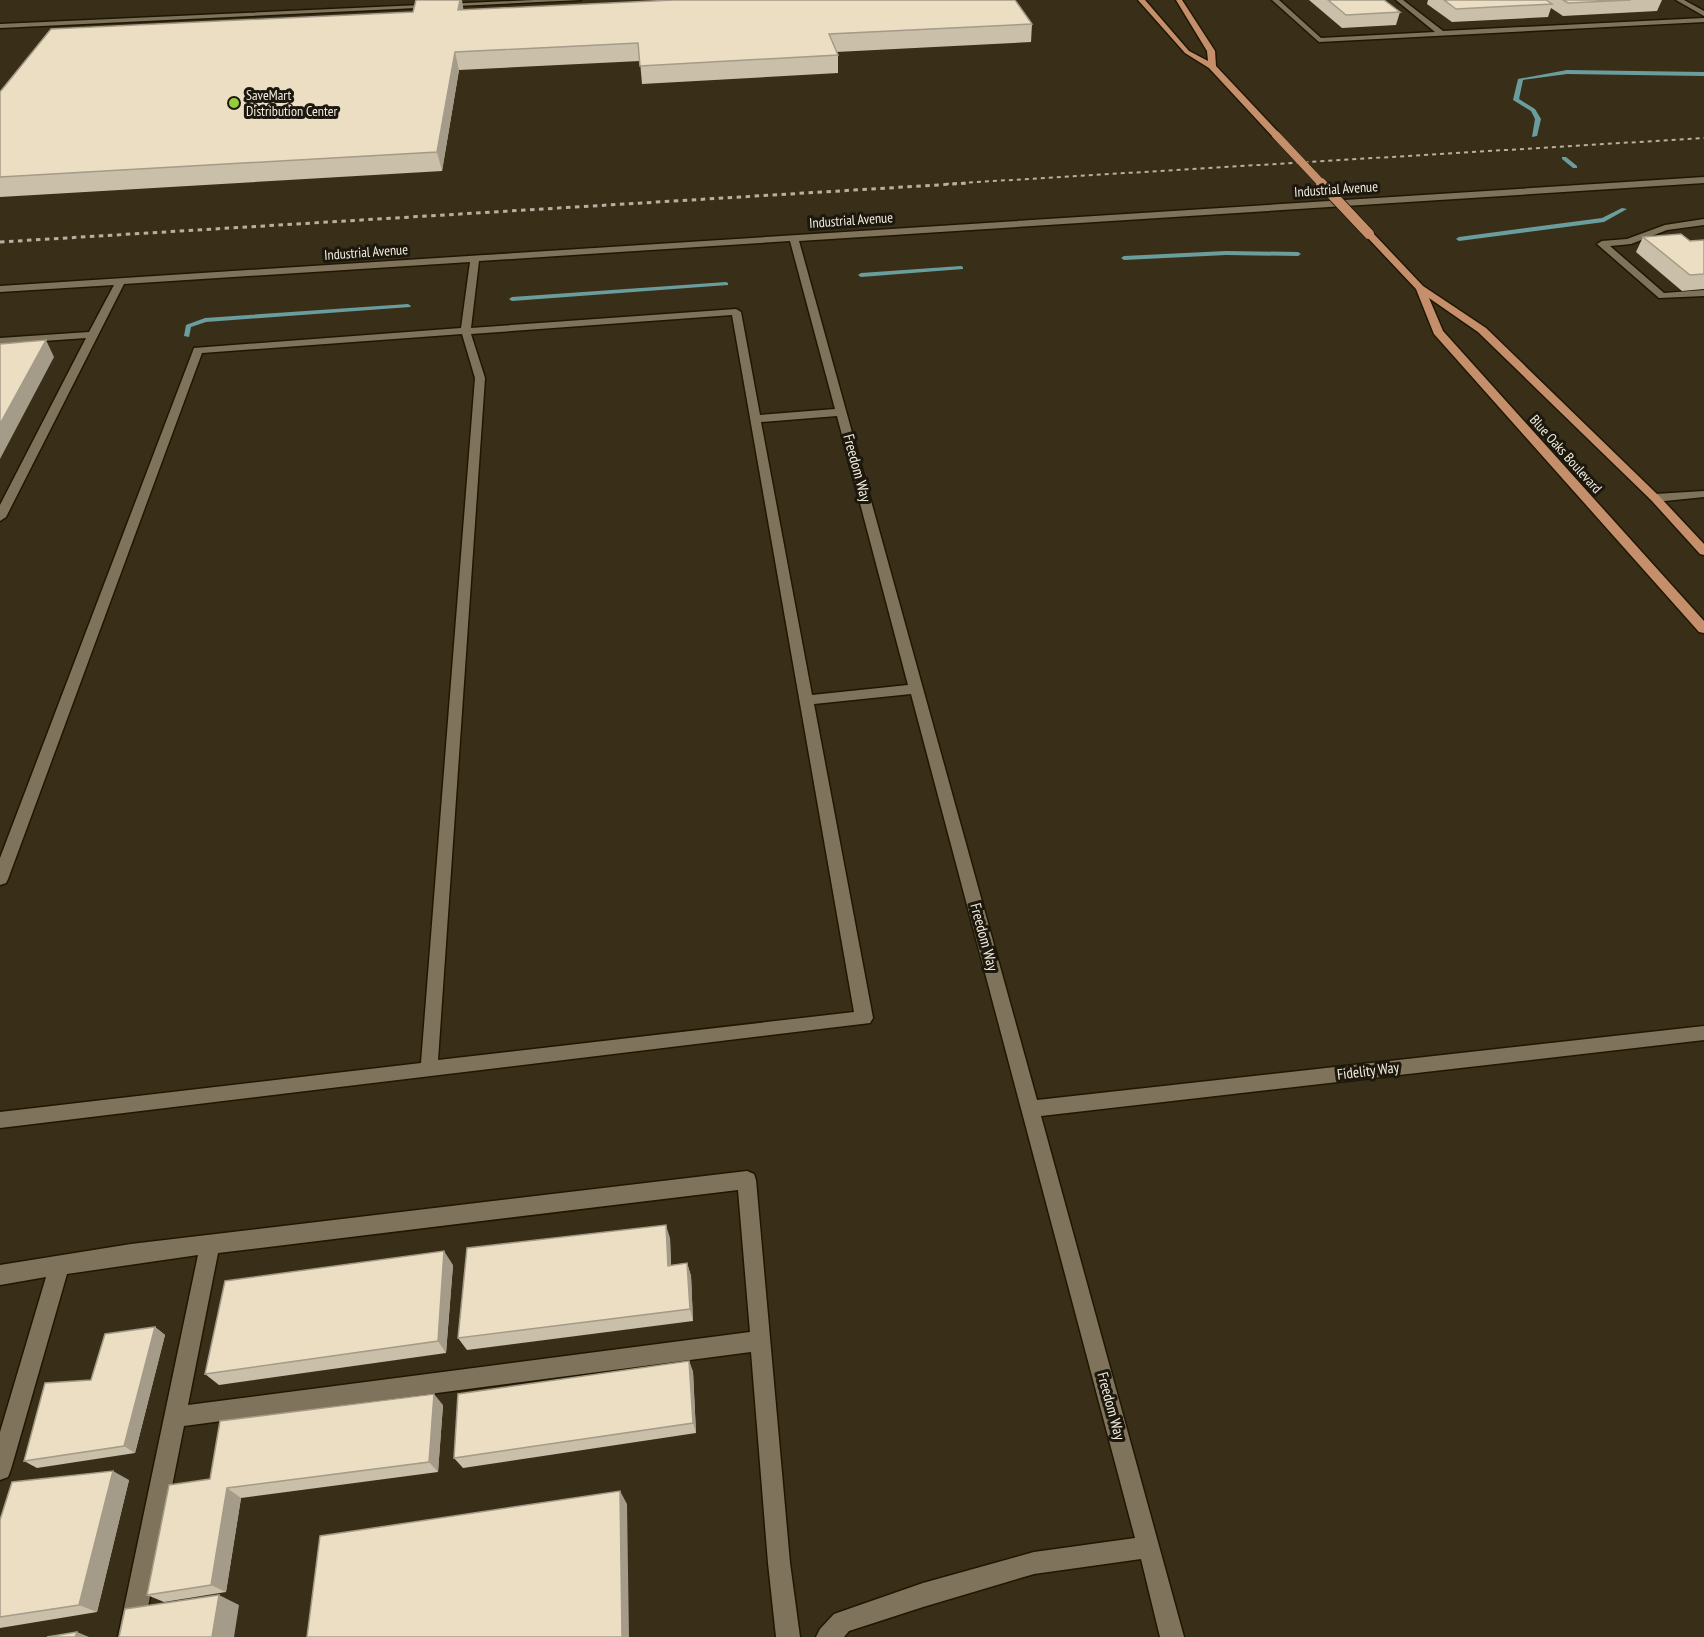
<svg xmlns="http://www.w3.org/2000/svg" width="1704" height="1637" viewBox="0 0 1704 1637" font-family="'PT Sans Narrow',sans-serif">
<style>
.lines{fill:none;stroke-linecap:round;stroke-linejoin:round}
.stream{fill:#6a9e9e;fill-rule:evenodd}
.minor-casing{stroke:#201702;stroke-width:3}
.major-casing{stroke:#201702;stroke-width:3}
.minor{fill:#7f735b;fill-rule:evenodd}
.major{fill:#c68f6c;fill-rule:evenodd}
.rail-far1{stroke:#b7b0a0;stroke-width:2;stroke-dasharray:4 4;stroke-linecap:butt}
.rail{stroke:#b7b0a0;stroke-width:3;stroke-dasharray:4.5 4.5;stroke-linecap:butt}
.major-bridge-far1-casing{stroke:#201702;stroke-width:9;stroke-linecap:butt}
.major-bridge-casing{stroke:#201702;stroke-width:12;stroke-linecap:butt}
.major-bridge-far1{stroke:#c68f6c;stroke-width:8}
.major-bridge{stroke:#c68f6c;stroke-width:10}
.wall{fill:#cabfa8}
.shaded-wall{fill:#a49b88}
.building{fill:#ebdec3;stroke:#a49b88;stroke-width:1.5}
.poi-dot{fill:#94cc3c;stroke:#1c180e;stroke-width:2}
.labels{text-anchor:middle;stroke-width:6;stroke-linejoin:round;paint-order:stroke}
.far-poi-label{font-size:14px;fill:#f3eddf;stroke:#1c180e;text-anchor:start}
.far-street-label{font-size:14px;fill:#f3eddf;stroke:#1c180e}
.street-label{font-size:15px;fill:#f3eddf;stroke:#1c180e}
</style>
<rect width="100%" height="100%" fill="#392f19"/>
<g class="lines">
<!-- stream -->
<path class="stream" d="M1567,70L1704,72V76L1567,74L1523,80L1519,99L1535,109L1541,119L1537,136L1532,137L1535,119L1531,111L1513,100L1518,79Z
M1562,157H1566L1577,166V168H1573L1562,159Z
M1622,208L1627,209L1604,222L1459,241L1456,239L1459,237L1602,218Z
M1226,251L1298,252L1301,254L1298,256L1226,255L1124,260L1121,258L1124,256Z
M961,266L963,267V269L861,277L858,275L861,273Z
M726,282L728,283V285L512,301L509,299L512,297Z
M408,304L411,306L410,307L206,322L191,327L189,337L184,336L186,325L205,318Z"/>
<!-- minor casing -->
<g class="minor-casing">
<path id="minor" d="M534,0H581L0,28V24Z
M1272,0H1279L1321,38L1435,32L1396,0H1403L1443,31L1704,18V22L1319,42Z
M1676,0H1684L1704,11V16Z
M1704,177V183L799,241L1037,1100L1704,1026V1040L1041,1116L1184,1637H1160L1141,1559L1034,1574L923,1607L849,1631L844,1637H816L820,1629L834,1614L923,1583L1034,1552L1135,1538L911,694L814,704L873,1018L870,1023L0,1128V1112L421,1063L475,378L462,334L202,353L8,879L6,883L0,885V858L194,348L461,328L470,262L124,284L6,517L0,521V505L86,338L0,344V338L89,332L114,285L0,292V286ZM790,241L835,409L760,415L741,312L736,309L471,328L479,261ZM732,315L854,1012L438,1060L485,378L471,334ZM837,416L908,685L812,695L761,422Z
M1704,219V225L1667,230L1631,244L1610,246L1664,293L1704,290V296L1659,298L1597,244L1602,241L1627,239L1665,225Z
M1704,491V497L1655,502L1649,498L1655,494Z
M747,1171L754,1174L756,1180L790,1563L800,1637H776L768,1563L751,1352L184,1426L142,1637H118L198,1255L67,1274L11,1469L8,1477L0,1480V1432L46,1277L0,1285V1265L131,1244ZM738,1190L750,1332L188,1405L218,1253Z"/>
</g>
<!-- major casing -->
<g class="major-casing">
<path id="major" d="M1138,0H1145L1189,51L1208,61L1207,51L1176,0H1182L1215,51L1216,66L1279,133V137H1273L1209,68L1185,53Z
M1366,232H1372L1423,286L1486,328L1659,496L1704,544V555L1700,554L1651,500L1478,332L1429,298L1443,331L1704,621V633L1699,632L1434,334L1416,289L1366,236Z"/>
</g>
<!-- minor -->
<use href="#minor" class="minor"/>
<!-- major -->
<use href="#major" class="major"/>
<!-- rail-far1 -->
<path class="rail-far1" d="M945,184L1704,138"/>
<!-- rail -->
<path class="rail" d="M0,242L970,183"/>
<!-- major-bridge-far1 casing -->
<g class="major-bridge-far1-casing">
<path id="major-bridge-far1" d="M1276,135L1322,184"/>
</g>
<!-- major-bridge casing -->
<g class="major-bridge-casing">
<path id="major-bridge" d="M1321,183L1369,234"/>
</g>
<!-- major-bridge-far1 -->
<use href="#major-bridge-far1" class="major-bridge-far1"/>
<!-- major-bridge -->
<use href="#major-bridge" class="major-bridge"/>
</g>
<!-- wall -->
<path class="wall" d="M1309,0H1384L1400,12L1396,25L1342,28Z
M1428,0H1662L1657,11L1563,16L1551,8L1548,17L1452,22L1427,4Z
M464,10L1032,24L1031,42L836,52L838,55V73L642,84L640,61L459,70L442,171L0,197V92Z
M1643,237L1690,241L1704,240V289L1682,291L1636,252Z
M670,1238L671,1265L687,1263L691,1276L693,1321L467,1350L458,1338Z
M453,1265L446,1353L219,1385L205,1374Z
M155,1327L165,1335L135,1453L37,1468L24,1461Z
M689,1361L693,1372L696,1433L463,1468L454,1458Z
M443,1405L438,1472L241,1498L226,1592L164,1602L147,1595L210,1479Z
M129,1480L97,1612L0,1628V1520Z"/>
<!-- shaded-wall -->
<path class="shaded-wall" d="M460,0H462L464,13L458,10Z
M455,52L459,70L442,171L437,152Z
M46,340L54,357L0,459V424Z
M666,1225L670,1238L671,1279L668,1266Z
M444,1251L453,1265L446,1353L438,1341Z
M687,1263L691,1276L693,1321L690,1309Z
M155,1327L165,1335L135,1453L124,1446Z
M689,1361L693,1372L696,1433L693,1423Z
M434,1394L443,1405L438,1472L429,1462Z
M113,1471L129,1480L97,1612L79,1605Z
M227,1488L241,1498L226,1592L211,1585Z
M620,1491L627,1504L629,1637H622Z
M219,1595L239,1605L234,1637H212Z
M77,1632L89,1637H75Z"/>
<!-- building -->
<path class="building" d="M416,0H460L458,10L674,0H1015L1032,24L829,34L838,55L640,66L638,43L455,52L437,152L0,177V92L51,29L413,12Z
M1328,0H1384L1400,12L1346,15Z
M1444,0H1546L1552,4L1456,9Z
M1563,0H1631L1568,3Z
M1681,234L1690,241L1704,240V274L1690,275L1643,237Z
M46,340L0,424V344Z
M666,1225L668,1266L687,1263L690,1309L458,1338L467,1248Z
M444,1251L438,1341L205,1374L225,1281Z
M155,1327L124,1446L24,1461L45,1383L91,1380L105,1334Z
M689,1361L693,1423L454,1458L458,1394Z
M434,1394L429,1462L227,1488L211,1585L147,1595L169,1485L210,1479L220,1421Z
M113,1471L79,1605L0,1617V1520L12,1482Z
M620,1491L622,1637H307L320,1536Z
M219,1595L212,1637H119L125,1609Z
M77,1632L75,1637H47Z"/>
<!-- markers -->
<circle class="poi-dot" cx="234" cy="103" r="6"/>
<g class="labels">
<!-- far-poi labels -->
<g class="far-poi-label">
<text x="246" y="100">SaveMart<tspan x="246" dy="16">Distribution Center</tspan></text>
</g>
<!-- far-street labels -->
<g class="far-street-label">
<text transform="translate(1336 189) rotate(-4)" y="5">Industrial Avenue</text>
<text transform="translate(851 220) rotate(-4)" y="5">Industrial Avenue</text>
<text transform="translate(366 252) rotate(-4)" y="5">Industrial Avenue</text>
<text transform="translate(1566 454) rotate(48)" y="5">Blue Oaks Boulevard</text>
</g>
<!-- street labels -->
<g class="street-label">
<text transform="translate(857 468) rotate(75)" y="5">Freedom Way</text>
<text transform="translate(984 937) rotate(75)" y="5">Freedom Way</text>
<text transform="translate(1368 1071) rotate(-7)" y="5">Fidelity Way</text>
<text transform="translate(1111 1406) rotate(75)" y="5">Freedom Way</text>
</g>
</g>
</svg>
